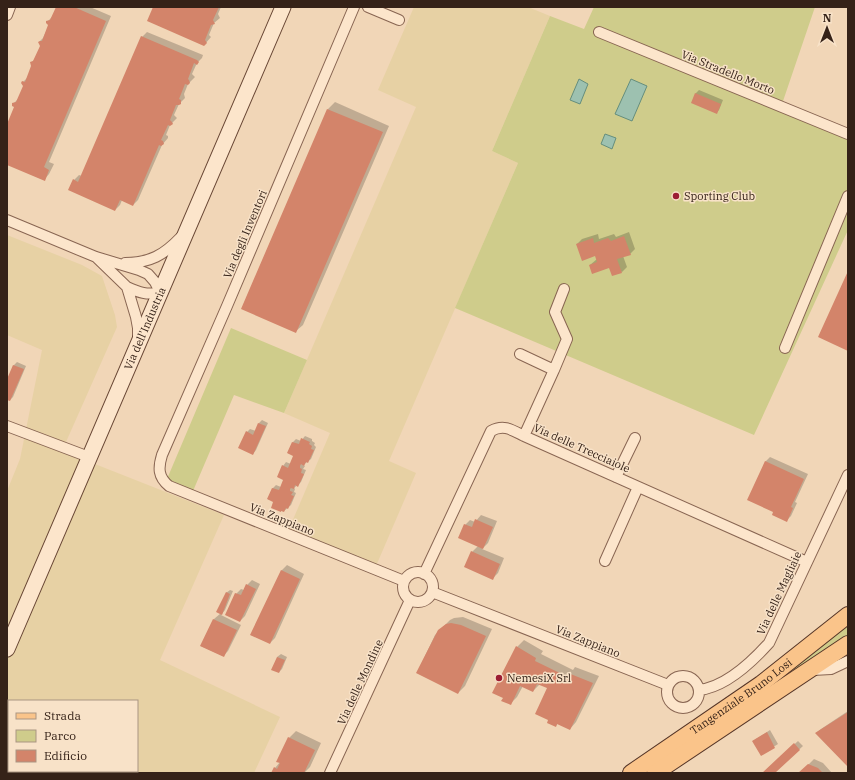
<svg xmlns="http://www.w3.org/2000/svg" width="855" height="780" viewBox="0 0 855 780" font-family="'IBM Plex Serif',serif">
<style>
.farmland{fill:#e7d1a4;fill-rule:evenodd}
.green{fill:#cfcc8b}
.water{fill:#9dc1b0;stroke:#658e7d}
.shadow{fill:#0003}
.building{fill:#d3846a}
.lines{fill:none;stroke-linecap:round;stroke-linejoin:round}
.street-casing{stroke:#886552;stroke-width:12}
.secondary-casing{stroke:#694735;stroke-width:17}
.primary-casing{stroke:#553527;stroke-width:18}
.street{stroke:#fce5cb;stroke-width:10}
.secondary{stroke:#fce5cb;stroke-width:15}
.primary{stroke:#fac48a;stroke-width:16}
.poi-dot{fill:#9c1d33;stroke:#f8e2c8;stroke-width:1.5}
.labels{text-anchor:middle;stroke-width:3;stroke-linejoin:round;paint-order:stroke}
.street-label{font-size:11px;fill:#352218;stroke:#f8e2c8}
.poi-label{font-size:11px;fill:#352218;stroke:#f8e2c8;text-anchor:start}
</style>
<rect width="100%" height="100%" fill="#f1d6b7"/>
<!-- farmland -->
<path class="farmland" d="M414,7H528L550,16L492,151L518,163L389,461L416,473L376,566L289,529L330,433L284,413L416,107L378,90Z
M7,235L82,265L102,276L115,315L117,327L62,451L224,515L160,660L280,717L254,773H7V491L20,459L42,350L7,335ZM9,701H137V771H9Z"/>
<!-- green -->
<path class="green" d="M594,7H815L782,104L848,133V230L754,435L455,308L518,163L492,151L550,16L584,29Z
M231,328L307,360L284,413L234,395L193,491L167,479Z
M848,623V637L778,682L781,679Z"/>
<!-- water -->
<path class="water" d="M579,79L588,84L580,104L570,100Z
M631,79L647,86L632,121L615,114Z
M605,134L616,138L612,149L601,144Z"/>
<!-- shadow -->
<path class="shadow" d="M57,7H90L111,16L49,162L54,164L49,174L44,180L7,164V127L15,107L13,104L18,99L24,86L22,83L27,78L33,66L31,63L36,58L41,45L39,42L43,38L49,25L47,22L53,16Z
M154,7H221L218,14L220,18L214,23L209,35L211,37L205,44Z
M147,32L203,55L202,58L197,63L192,74L195,77L188,84L184,94L185,98L179,104L174,115L177,118L170,125L166,135L168,136V138L162,145L138,200L133,205L122,200L120,205L115,210L74,180L79,175L82,176L142,37Z
M699,90L723,100L719,110L716,113L692,102L696,93Z
M335,102L389,126L303,325L296,331L242,308L328,109Z
M629,232L635,249L630,254L623,256L627,267L622,272L610,267L590,265L597,259L596,255L577,244L582,239L598,234L599,239L614,234L616,237Z
M17,362L26,366L13,397L10,400L7,398V381L14,365Z
M262,420L268,423L256,450L253,454L247,432L250,429L256,431L259,423Z
M305,436L312,439V441L315,443L314,445L316,447L311,459L303,465L305,466L303,469L306,470L301,482L294,488L295,489L294,492L296,493L291,505L284,511L275,502L268,499L273,488L276,485L281,487L284,479L283,466L286,462L291,464L295,455L288,453L293,442L296,439L301,441Z
M770,457L808,474L795,502L797,503L791,516L786,521L765,462Z
M481,515L497,521L488,543L482,549L504,558L498,573L493,578L472,552L478,546L465,525L470,520L475,522Z
M287,565L304,574L275,638L270,643L251,635L282,570Z
M252,580L260,584L245,616L240,621L236,594L241,589L244,590L247,585Z
M230,590L233,591L225,610L221,615L241,625L228,651L223,656L201,646L214,619L221,613L226,593Z
M463,617L492,629L465,686L458,693L417,673L435,635L450,620L454,618Z
M524,640L543,651L541,654L573,670L575,667L599,676L576,722L570,729L558,723L556,726L549,719L548,688L540,684L533,691L523,686L517,697L510,704L517,647Z
M281,654L287,657L282,669L279,672L277,657Z
M848,711V766L816,733L821,729Z
M770,730L778,744L761,755L753,741Z
M296,731L321,743L310,767L305,772L307,773H272L275,768L280,762L289,738Z
M798,741L803,746L774,773H763Z
M814,759L823,763L832,773H800Z"/>
<!-- building -->
<path class="building" d="M56,7H74L106,21L44,167L49,170L45,181L7,165V124L14,107L12,106V103L16,102L23,86L21,83L22,81L25,82L31,66L30,62L33,61L40,46L38,42L40,41H42L48,25L46,23V21L50,20Z
M153,7H219L213,20L215,24L211,25L205,40L207,43L204,46L147,21Z
M141,36L197,60L199,62L197,65L194,63L188,79L189,80L190,83L188,85L185,84L179,99L181,100V104L179,105H176L170,120L172,122L173,124L170,126L168,125L161,140L163,141L164,144L161,146L159,145L133,206L120,200L115,211L68,190L73,179L78,182Z
M695,93L721,104L717,114L691,103Z
M327,109L383,132L296,333L241,309Z
M624,236L631,255L617,259L622,273L612,276L609,268L592,274L589,265L597,262L595,256L582,261L576,244L593,238L594,243L608,238L611,241Z
M848,271V351L818,337Z
M13,365L24,369L10,401L7,400V379Z
M258,423L266,426L253,455L238,448L246,431L253,435Z
M301,438L310,442L309,444L312,446L311,449L314,450L308,463L306,462L304,466L301,464L300,466V468L302,469L301,473L304,474L298,487L295,485L294,489L291,488L290,489V491L293,492L291,495L294,496L288,509L286,508L284,512L281,511V512L271,508L273,502L267,499L272,488L279,490L283,480L277,477L282,465L288,468L293,456L287,453L292,442L299,444Z
M765,461L804,479L791,507L793,508L787,522L772,515L773,512L747,500Z
M475,519L493,527L483,549L458,538L464,524L472,527Z
M471,551L500,564L493,580L464,567Z
M281,570L300,579L270,644L250,635Z
M246,584L256,589L240,622L225,615L235,593L241,595Z
M226,592L230,594L222,615L216,612Z
M213,619L237,630L224,657L200,646Z
M451,623L461,625L486,636L458,694L416,673L438,630L446,624Z
M516,646L536,658L535,661L566,676L568,673L593,683L570,730L557,724L556,727L547,723L548,720L535,714L547,688L537,684L533,692L520,686L511,705L501,701L503,698L492,693Z
M277,657L285,660L279,673L271,670Z
M848,712V767L815,733Z
M767,732L775,748L761,756L752,741Z
M288,737L315,750L304,773H271L274,767L277,769L280,763L276,762Z
M794,743L800,750L775,773H762Z
M808,764L818,768L823,773H798Z"/>
<g class="lines">
<!-- street casing -->
<g class="street-casing">
<path id="street" d="M354,7L227,306L162,455C158,468 158,477 169,486L404,581
M368,7L399,20
M7,15L10,7
M599,32L848,134
M7,220L96,257L139,270L148,274L155,282L160,292C148,296 138,292 127,287
M97,258L127,287L136,317L138,328V338
M125,263C150,263 164,255 181,237
M785,348L848,196
M520,354L554,370L524,436
M554,370L567,339L555,312L564,289
M7,426L89,457
M616,477L635,438
M605,561L638,487
M403 587a15 15 0 1 1 30 0a15 15 0 1 1-30 0Z
M424,574L491,431C504,424 512,430 524,436L807,562
M432,592L668,685
M813,670L831,669L848,661
M667 692a16 16 0 1 1 32 0a16 16 0 1 1-32 0Z
M699,690C726,687 751,663 769,643L848,475
M330,773L410,600"/>
</g>
<!-- secondary casing -->
<g class="secondary-casing">
<g id="secondary">
<path id="s1" d="M7,649L283,7"/>
</g>
</g>
<!-- primary casing -->
<g class="primary-casing">
<g id="primary">
<path id="s2" d="M631,773L761,684L848,615"/>
<path d="M655,773L848,644"/>
</g>
</g>
<!-- street -->
<use href="#street" class="street"/>
<!-- secondary -->
<use href="#secondary" class="secondary"/>
<!-- primary -->
<use href="#primary" class="primary"/>
</g>
<!-- markers -->
<g class="poi-dot">
<circle cx="676" cy="196" r="4"/>
<circle cx="499" cy="678" r="4"/>
</g>
<g class="labels">
<!-- street labels -->
<g class="street-label">
<text transform="translate(728 72) rotate(22)" y="4">Via Stradello Morto</text>
<text transform="translate(245 234) rotate(-67)" y="4">Via degli Inventori</text>
<text dy="4" stroke="none"><textPath href="#s1" startOffset="349">Via dell'Industria</textPath></text>
<text transform="translate(582 448) rotate(24)" y="4">Via delle Trecciaiole</text>
<text transform="translate(282 519) rotate(22)" y="4">Via Zappiano</text>
<text transform="translate(779 593) rotate(-65)" y="4">Via delle Magliaie</text>
<text transform="translate(588 641) rotate(22)" y="4">Via Zappiano</text>
<text transform="translate(360 682) rotate(-65)" y="4">Via delle Mondine</text>
<text dy="4" stroke="none"><textPath href="#s2" startOffset="134">Tangenziale Bruno Losi</textPath></text>
</g>
<!-- poi labels -->
<g class="poi-label">
<text x="684" y="200">Sporting Club</text>
<text x="507" y="682">NemesiX Srl</text>
</g>
</g>
<!-- border -->
<rect width="855" height="780" fill="none" stroke="#352218" stroke-width="16"/>
<!-- legend -->
<rect x="8" y="700" width="130" height="72" fill="#f8e2c8" stroke="#aa9582"/>
<rect x="16" y="713" width="20" height="6" fill="#fac48a" stroke="#aa9582"/>
<text x="44" y="720" font-size="12" fill="#352218">Strada</text>
<rect x="16" y="730" width="20" height="12" fill="#cfcc8b" stroke="#aa9582"/>
<text x="44" y="740" font-size="12" fill="#352218">Parco</text>
<rect x="16" y="750" width="20" height="12" fill="#d3846a" stroke="#aa9582"/>
<text x="44" y="760" font-size="12" fill="#352218">Edificio</text>
<!-- north arrow -->
<g transform="translate(827 28)" stroke="#f8e2c8" stroke-width="3" paint-order="stroke">
<path d="M0-3L7 15L0 10L-7 15Z" fill="#352218"/>
<text y="-6" font-size="11" font-weight="bold" text-anchor="middle" fill="#352218">N</text>
</g>
</svg>
